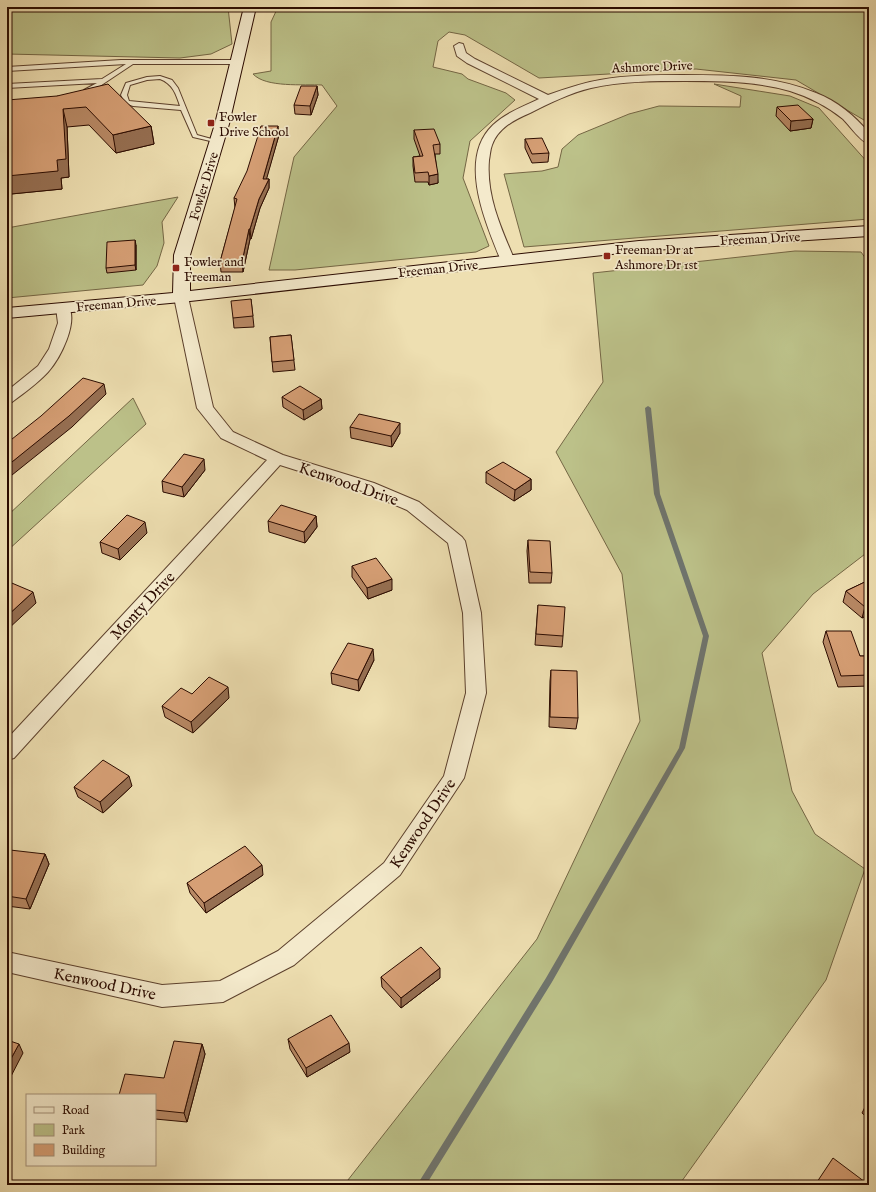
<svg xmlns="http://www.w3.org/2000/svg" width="876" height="1192" viewBox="0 0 876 1192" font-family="'IM FELL English',serif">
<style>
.green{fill:#bcc189;stroke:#746644}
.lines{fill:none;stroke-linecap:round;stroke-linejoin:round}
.stream{fill:#6f746d;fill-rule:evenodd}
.lane-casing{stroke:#5c402c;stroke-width:2}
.street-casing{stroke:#5c402c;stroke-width:2}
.secondary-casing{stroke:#2b0b00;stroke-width:2}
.lane{fill:#f4eacc;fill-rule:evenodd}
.street{fill:#f4eacc;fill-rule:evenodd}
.secondary{fill:#f4eacc;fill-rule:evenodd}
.wall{fill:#b88965;stroke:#2b0b00}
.shaded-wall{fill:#966f52;stroke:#2b0b00}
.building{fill:#d69f75;stroke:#2b0b00}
.poi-dot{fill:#8f2418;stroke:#f4eacc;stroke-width:1.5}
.labels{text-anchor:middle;stroke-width:3.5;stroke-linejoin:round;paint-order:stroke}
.far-street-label{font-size:13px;fill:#2b0b00;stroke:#f4eacc}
.far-poi-label{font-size:13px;fill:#2b0b00;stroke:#f4eacc;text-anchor:start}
.street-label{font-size:16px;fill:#2b0b00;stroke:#f4eacc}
</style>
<rect width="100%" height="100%" fill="#eedfb1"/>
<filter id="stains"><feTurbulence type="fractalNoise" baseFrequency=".005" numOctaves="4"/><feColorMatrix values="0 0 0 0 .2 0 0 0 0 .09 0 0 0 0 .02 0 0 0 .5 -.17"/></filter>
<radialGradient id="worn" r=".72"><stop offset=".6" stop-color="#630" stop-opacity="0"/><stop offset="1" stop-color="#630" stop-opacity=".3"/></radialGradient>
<!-- green -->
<path class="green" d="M7,7H228L232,44L211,54L180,58L7,54Z
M278,7H869V123L796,80L696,69L539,78L465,35L449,32L438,41L433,67L462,74L468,79L506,93L515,100L470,141L463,178L489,246L476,252L295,270H269L294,157L337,106L322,85C304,84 266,88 253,74L271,71V22Z
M714,84L790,96L819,108L869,164V219L524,247L504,174L542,171L558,167L562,149L578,135L629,114L659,106L740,107L741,96Z
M178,197L162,222L164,243L157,266L143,285L7,298V228Z
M795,251L861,252L869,263V551L813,594L762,653L792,791L815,834L865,869L826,980L679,1185H344L537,939L640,721L622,574L556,452L603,382L593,273Z
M133,398L146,424L7,551V516Z"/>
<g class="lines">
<!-- stream -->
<path class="stream" d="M648,406L651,408L660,494L709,636L685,748L552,982L426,1185H417L546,978L679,748L703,636L654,494L645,408Z"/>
<!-- lane casing -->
<g class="lane-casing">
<path id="lane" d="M121,60H237L240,62L237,64H133L100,86L86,93L84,92V90L97,83L7,88V84L102,79L126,64L7,71V67Z
M160,76L172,80L178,88L197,135L219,141V143L193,137L181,110L133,106L125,103L121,95L126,83L147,77ZM160,79C173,84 176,94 180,106L129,101L127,95L130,85L147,80Z"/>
</g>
<!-- street casing -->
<g class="street-casing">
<path id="street" d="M459,43L463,44L466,53L475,59L548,95C565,89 582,83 600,80C627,75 655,75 682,75C727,75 774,75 816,93C837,101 855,116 869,133V144C861,142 850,126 843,119C827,106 809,97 790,91C756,81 719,81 685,81C654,81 622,81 591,88C570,93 550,103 530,113C514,120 498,128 492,145C490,150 490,155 489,160C486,196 501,228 515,261L513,264H503L501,261C486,223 457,159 493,125C506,113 524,106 539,99L467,63L457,56L454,46Z
M181,293L186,294L188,297L213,407L233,432L283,455L374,483L419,502L462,537L465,541L481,613L486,693L464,778L400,875L294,965L223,1002L162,1007L7,972V952L162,985L220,981L278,951L384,863L444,776L466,693L463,613L448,543L407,510L362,491L280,465L14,758L7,760V739L267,460L221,438L197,408L174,297L176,294Z
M63,304L68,305C79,322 60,359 48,372C38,383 24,393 12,402L7,404V391L38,366L49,349L58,323L56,308L58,305Z"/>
</g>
<!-- secondary casing -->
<g class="secondary-casing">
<path id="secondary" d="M244,7H256L229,124L190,255V291L639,241L869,226V236L639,251L181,302L7,318V308L173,293L174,255L215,124Z"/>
</g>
<!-- lane -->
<use href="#lane" class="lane"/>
<!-- street -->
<use href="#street" class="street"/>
<!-- secondary -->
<use href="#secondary" class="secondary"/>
</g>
<!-- wall -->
<path class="wall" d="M792,7H835V8L797,11Z
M317,86L318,95L311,115L295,114L294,105Z
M57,96L151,126L154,144L116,153L89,125L67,127L69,177L61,178L62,189L11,194L9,185Z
M777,107L813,119L811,128L790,131L776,116Z
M414,130L440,144V154H435L438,183L429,185L428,182H415L413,166V157L420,156L414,139Z
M279,135L266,179H269V188L260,208L251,239H250L243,272H221L220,262L235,208L234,198Z
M525,139L549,153L548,162L532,163L525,148Z
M136,245V270L107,273L106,268Z
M251,299L254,327L234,328L233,318Z
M291,335L295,370L273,372L270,337Z
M282,397L321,399L322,409L304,420L283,407Z
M350,427L400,433L392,447L351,438Z
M205,470L184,497L163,492L162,481Z
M486,472L531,479V490L514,501L486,483Z
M316,516L317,527L305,543L269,532L268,521Z
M147,533L120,560L102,553L100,542Z
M528,540L552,573L551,583H529L527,551Z
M352,566L392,590L368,599L352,577Z
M869,580V614L862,618L843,602L846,591Z
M538,605L563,636L562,647L535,645Z
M826,631L860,656H869V686L838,687L823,642Z
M374,660L359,691L332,684L331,673Z
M551,670L578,718L576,729L549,727L550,681Z
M229,698L193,733L165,717L162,706Z
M132,786L103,813L78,797L74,787Z
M45,854L49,864L30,909L7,906V857Z
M263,875L206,913L190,893L187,883Z
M381,977L440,978L401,1008L382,987Z
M288,1039L350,1052L307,1077L290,1049Z
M202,1044L205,1054L187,1122L155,1119V1095L164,1078Z
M869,1101V1119L862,1113L867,1103Z"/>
<!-- shaded-wall -->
<path class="shaded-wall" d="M798,7H835V8L797,11Z
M317,86L318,95L311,115L310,106Z
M63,109L67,127L69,177L61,178L62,189L11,194L9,185H7V166Z
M813,119L811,128L790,131L791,121Z
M151,126L154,144L116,153L113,135Z
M278,126L279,135L264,188L263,179Z
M438,174V183L429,185V176Z
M269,179V188L260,208L251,239L250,229L259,199Z
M249,229L250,239L243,272L242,262Z
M135,240L136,245V270L135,265Z
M104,384L106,394L72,427L7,479V466Z
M321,399L322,409L304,420L303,410Z
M400,423V433L392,447L391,436Z
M204,459L205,470L184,497L182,487Z
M531,479V490L514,501L515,490Z
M316,516L317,527L305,543L304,532Z
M145,522L147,533L120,560L118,549Z
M392,579V590L368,599L367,588Z
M33,592L36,603L7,630V616Z
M869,605V614L862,618L865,607Z
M373,649L374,660L359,691L358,680Z
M228,687L229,698L193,733L191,722Z
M129,776L132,786L103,813L100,802Z
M45,854L49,864L30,909L26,899Z
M262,865L263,875L206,913L204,903Z
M440,968V978L401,1008V998Z
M349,1043L350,1052L307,1077L306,1068Z
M19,1044L23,1053L7,1084V1066Z
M202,1044L205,1054L187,1122L184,1113Z"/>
<!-- building -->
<path class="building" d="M108,84L151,126L113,135L86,107L63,109L66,159L57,160L58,171L7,176V100L57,96Z
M301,86H317L310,106L294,105Z
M798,105L813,119L791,121L777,107Z
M261,126H278L263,179H269L259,199L250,229H249L242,262H220L237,199L234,198L247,171Z
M434,129L440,144L433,145L438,174L429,176L428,172L415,173L413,157L423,156L414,130Z
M542,138L549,153L532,154L525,139Z
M135,240V265L106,268L107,242Z
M251,299L253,316L233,318L231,301Z
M291,335L294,360L272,362L270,337Z
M83,378L104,384L69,416L7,466V443L41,416Z
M300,386L321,399L303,410L282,397Z
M359,414L400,423L391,436L350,427Z
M184,454L204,459L182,487L162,481Z
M503,462L531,479L515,490L486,472Z
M281,505L316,516L304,532L268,521Z
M127,515L145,522L118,549L100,542Z
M528,540L550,541L552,573L530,572Z
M376,558L392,579L367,588L352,566Z
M869,580V605L865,607L846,591Z
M7,581L33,592L7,616Z
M538,605L565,607L563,636L536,634Z
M826,631H851L860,656H869V675L841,676Z
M348,643L373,649L358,680L331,673Z
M551,670L577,671L578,718L550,717Z
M209,677L228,687L191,722L162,706L181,688L192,694Z
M103,760L129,776L100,802L74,787Z
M245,846L262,865L204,903L187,883Z
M10,850L45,854L26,899L7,896V857Z
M421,947L440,968L401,998L381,977Z
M331,1015L349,1043L306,1068L288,1039Z
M7,1040L19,1044L7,1066Z
M174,1041L202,1044L184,1113L155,1110V1095H119L125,1074L164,1078Z
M833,1158L869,1185H815Z"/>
<!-- markers -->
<g class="poi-dot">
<rect x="207" y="119" width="8" height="8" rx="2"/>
<rect x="603" y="252" width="8" height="8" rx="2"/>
<rect x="172" y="264" width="8" height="8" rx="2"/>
</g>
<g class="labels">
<!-- far-street labels -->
<g class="far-street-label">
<text transform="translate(652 66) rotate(-2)" y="5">Ashmore Drive</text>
<text transform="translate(203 186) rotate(-73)" y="5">Fowler Drive</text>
<text transform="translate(760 238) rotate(-3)" y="5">Freeman Drive</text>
<text transform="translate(438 268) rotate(-6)" y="5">Freeman Drive</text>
<text transform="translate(116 303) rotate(-5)" y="5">Freeman Drive</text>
</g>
<!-- far-poi labels -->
<g class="far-poi-label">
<text x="219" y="121">Fowler<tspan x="219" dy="15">Drive School</tspan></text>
<text x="615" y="254">Freeman Dr at<tspan x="615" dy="15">Ashmore Dr 1st</tspan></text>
<text x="184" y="266">Fowler and<tspan x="184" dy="15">Freeman</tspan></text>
</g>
<!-- street labels -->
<g class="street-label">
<text transform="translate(349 483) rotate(19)" y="6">Kenwood Drive</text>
<text transform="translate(142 605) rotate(-47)" y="6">Monty Drive</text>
<text transform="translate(422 823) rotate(-56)" y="6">Kenwood Drive</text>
<text transform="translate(105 983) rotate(12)" y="6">Kenwood Drive</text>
</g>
</g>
<!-- margin -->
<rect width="876" height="1192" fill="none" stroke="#eedfb1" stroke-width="24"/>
<rect x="8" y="8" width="860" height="1176" fill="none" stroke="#2b0b00" stroke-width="2"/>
<rect x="12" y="12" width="852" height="1168" fill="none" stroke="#2b0b00"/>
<!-- legend -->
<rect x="26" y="1094" width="130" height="72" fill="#f4eacc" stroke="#a4917a"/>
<rect x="34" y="1107" width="20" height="6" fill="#f4eacc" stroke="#a4917a"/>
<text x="62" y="1114" font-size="12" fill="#2b0b00">Road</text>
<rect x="34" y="1124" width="20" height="12" fill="#bcc189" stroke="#a4917a"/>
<text x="62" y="1134" font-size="12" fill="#2b0b00">Park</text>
<rect x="34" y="1144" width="20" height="12" fill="#d69f75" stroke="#a4917a"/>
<text x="62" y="1154" font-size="12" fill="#2b0b00">Building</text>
<rect width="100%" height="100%" filter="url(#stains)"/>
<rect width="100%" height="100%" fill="url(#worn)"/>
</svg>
